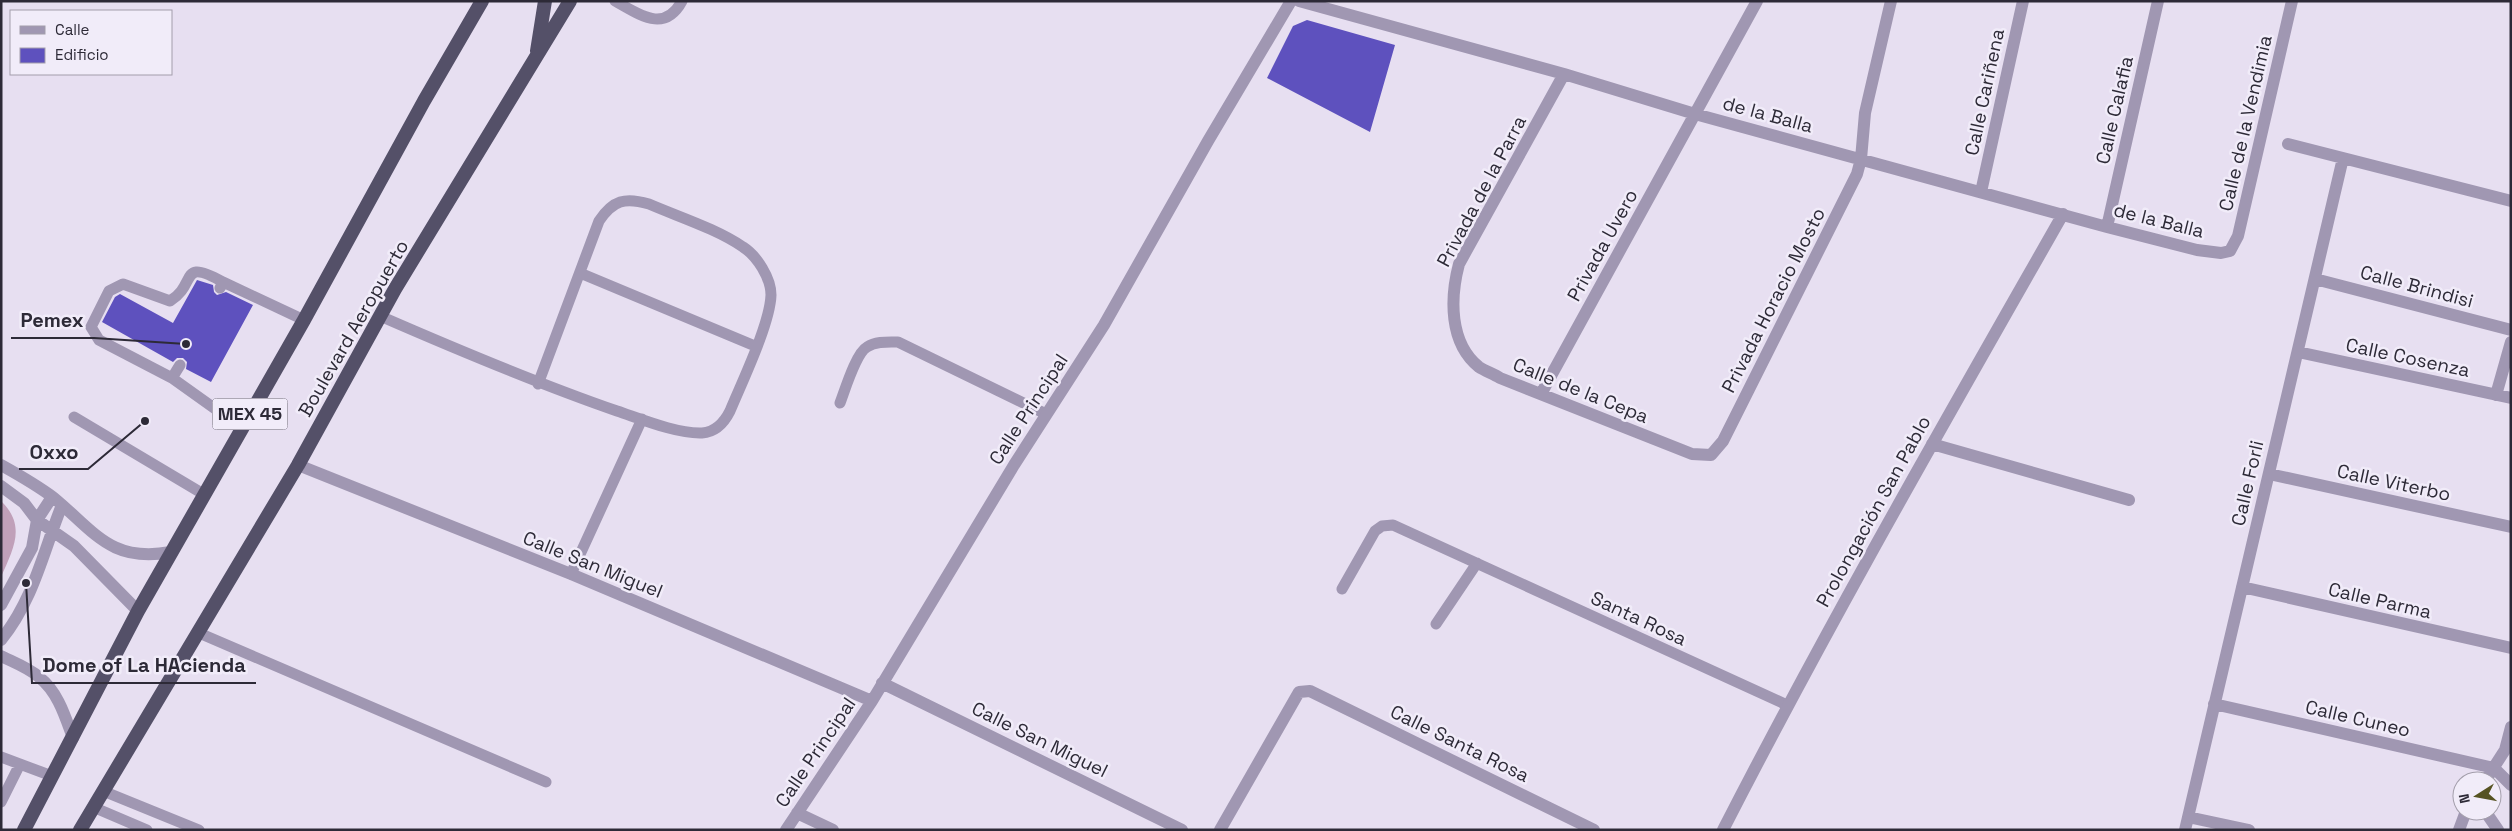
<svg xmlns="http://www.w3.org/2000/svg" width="2512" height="831" viewBox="0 0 2512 831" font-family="'Space Grotesk',sans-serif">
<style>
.green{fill:#c0a0b9}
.building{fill:#5e51be}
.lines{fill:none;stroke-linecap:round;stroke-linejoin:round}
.service{stroke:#a097b2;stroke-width:11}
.minor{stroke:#a097b2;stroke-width:12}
.trunk{stroke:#545068;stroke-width:14}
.labels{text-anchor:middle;stroke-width:5;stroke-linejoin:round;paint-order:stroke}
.shield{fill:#f1ecf9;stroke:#686471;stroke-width:1}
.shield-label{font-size:18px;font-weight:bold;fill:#2d2a37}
.street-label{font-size:19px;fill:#2d2a37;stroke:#f1ecf9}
.leader{fill:none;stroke:#2d2a37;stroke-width:2}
.callout-dot{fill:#2d2a37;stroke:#f1ecf9;stroke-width:2}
.callout-label{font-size:20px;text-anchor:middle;font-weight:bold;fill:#2d2a37;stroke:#f1ecf9;stroke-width:5;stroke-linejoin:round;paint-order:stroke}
</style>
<rect width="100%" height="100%" fill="#e7dff1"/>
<!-- green -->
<path class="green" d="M1,501C27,526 13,549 1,577Z"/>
<!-- building -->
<path class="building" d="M1307,20L1395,45L1370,132L1267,78L1293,26Z
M197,280L213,285L214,292L217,295L226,292L253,305L211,382L186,369L187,362L183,358H177L173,362L102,322L115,297L120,294L173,323Z"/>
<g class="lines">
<!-- service -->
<path class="service" d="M615,1C639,14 664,34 682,1
M580,273L755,346
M220,288L223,282L304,320
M380,316C458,350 536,383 617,411C641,419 677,434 702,433C716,432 724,423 730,411C742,382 770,324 771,295C771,278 757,256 743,247C717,229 679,217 649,204C625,197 613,200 599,221L538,384
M180,365L172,378L242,428
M172,378L99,340L91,327L109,291L123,284L170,301C198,284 178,257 223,282
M840,403C845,390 856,353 867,347C876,341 888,342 898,342L1046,414
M74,417L205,495
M571,574L642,419
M1342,589L1375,531L1382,526L1393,525L1787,705
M1436,624L1477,563
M199,633L546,782
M1,757L52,776
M103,791L199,830
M1,802L20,764
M93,807L147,830"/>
<!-- minor -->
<path class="minor" d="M1299,1L1564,74L1695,114L2107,227L2197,250L2221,253L2230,251L2238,236L2292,1
M1564,74L1459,264C1450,298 1449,343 1479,367C1485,371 1494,374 1500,378L1692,454L1711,455L1723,441L1857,174L1861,159L1865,113L1891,1
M2288,144L2511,201
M1981,192L2023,1
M2107,227L2158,1
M2315,279L2511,330
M2298,352L2511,398
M1541,394L1757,1
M2496,395L2511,342
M1932,444L2129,500
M1,465C19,475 38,486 54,498C95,532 111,563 171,552
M298,465L571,574L872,701
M2269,474L2511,527
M1,486L24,503L37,520L74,546L138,611
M2242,587L2511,648
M1,605L32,548L37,520L52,497
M1,640C34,599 43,552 62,505
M1,656C13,662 29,668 39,677C58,692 65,716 73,738
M882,683L1182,830
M2214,704L2494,768
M2494,768L2511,785
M2485,781L2505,750L2511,727
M2485,811L2498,830
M797,813L833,830
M2188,817L2249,830
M786,830L872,701L1014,465L1104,325L1208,141L1291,1
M1220,830L1299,692L1310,691L1594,830
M1723,830C1830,621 1947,418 2063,214
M2185,830L2343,158
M2459,830L2466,811"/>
<!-- trunk -->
<path class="trunk" d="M537,51L545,1
M24,830L138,611L304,320L424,101L482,1
M80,830L298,465L395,289L570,1"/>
</g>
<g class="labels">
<!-- shield labels -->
<rect class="shield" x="212.5" y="398.5" width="75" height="31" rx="4"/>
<g class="shield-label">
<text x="250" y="420">MEX 45</text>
</g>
<!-- street labels -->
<g class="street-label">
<text transform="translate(1984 92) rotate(-78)" y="7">Calle Cariñena</text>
<text transform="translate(2114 110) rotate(-77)" y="7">Calle Calafia</text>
<text transform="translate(1768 114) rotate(15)" y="7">de la Balla</text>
<text transform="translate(2245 123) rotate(-77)" y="7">Calle de la Vendimia</text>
<text transform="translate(1481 191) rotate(-62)" y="7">Privada de la Parra</text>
<text transform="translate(2159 220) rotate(14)" y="7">de la Balla</text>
<text transform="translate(1602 245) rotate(-61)" y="7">Privada Uvero</text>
<text transform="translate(2417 286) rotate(15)" y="7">Calle Brindisi</text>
<text transform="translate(1773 300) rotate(-63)" y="7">Privada Horacio Mosto</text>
<text transform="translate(353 328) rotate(-60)" y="7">Boulevard Aeropuerto</text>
<text transform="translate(2408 357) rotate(12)" y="7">Calle Cosenza</text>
<text transform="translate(1581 390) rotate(22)" y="7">Calle de la Cepa</text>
<text transform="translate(1028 409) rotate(-57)" y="7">Calle Principal</text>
<text transform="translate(2394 482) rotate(12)" y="7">Calle Viterbo</text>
<text transform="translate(2247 483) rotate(-77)" y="7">Calle Forli</text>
<text transform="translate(1873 511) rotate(-61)" y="7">Prolongación San Pablo</text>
<text transform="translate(593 564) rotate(22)" y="7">Calle San Miguel</text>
<text transform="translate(2380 600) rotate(13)" y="7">Calle Parma</text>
<text transform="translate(1639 618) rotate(25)" y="7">Santa Rosa</text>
<text transform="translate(2358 718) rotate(13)" y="7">Calle Cuneo</text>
<text transform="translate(1040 739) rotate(26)" y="7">Calle San Miguel</text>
<text transform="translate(1460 743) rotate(26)" y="7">Calle Santa Rosa</text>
<text transform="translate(815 752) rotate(-56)" y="7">Calle Principal</text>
</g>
</g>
<!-- callouts -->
<path class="leader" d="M186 344L94 338H11M145 421L88 469H19M26 583L32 683H256"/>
<g class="callout-dot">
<circle cx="186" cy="344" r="5"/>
<circle cx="145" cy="421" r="5"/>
<circle cx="26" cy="583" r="5"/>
</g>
<g class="callout-label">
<text x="52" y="327">Pemex</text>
<text x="54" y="459">Oxxo</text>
<text x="144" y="672">Dome of La HAcienda</text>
</g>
<!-- border -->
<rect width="2512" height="831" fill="none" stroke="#2d2a37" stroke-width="5"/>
<!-- legend -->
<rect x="10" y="10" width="162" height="65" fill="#f1ecf9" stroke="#a39eab"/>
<rect x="20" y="26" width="25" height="8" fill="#a097b2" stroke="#a39eab"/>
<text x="55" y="35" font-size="15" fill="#2d2a37">Calle</text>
<rect x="20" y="48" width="25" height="15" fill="#5e51be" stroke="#a39eab"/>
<text x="55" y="60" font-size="15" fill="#2d2a37">Edificio</text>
<!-- north arrow -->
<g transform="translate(2477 796) rotate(259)"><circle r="24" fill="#f1ecf9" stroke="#a39eab"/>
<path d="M0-4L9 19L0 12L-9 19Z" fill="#565322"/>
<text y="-8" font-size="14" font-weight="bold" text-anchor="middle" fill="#2d2a37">N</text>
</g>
</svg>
